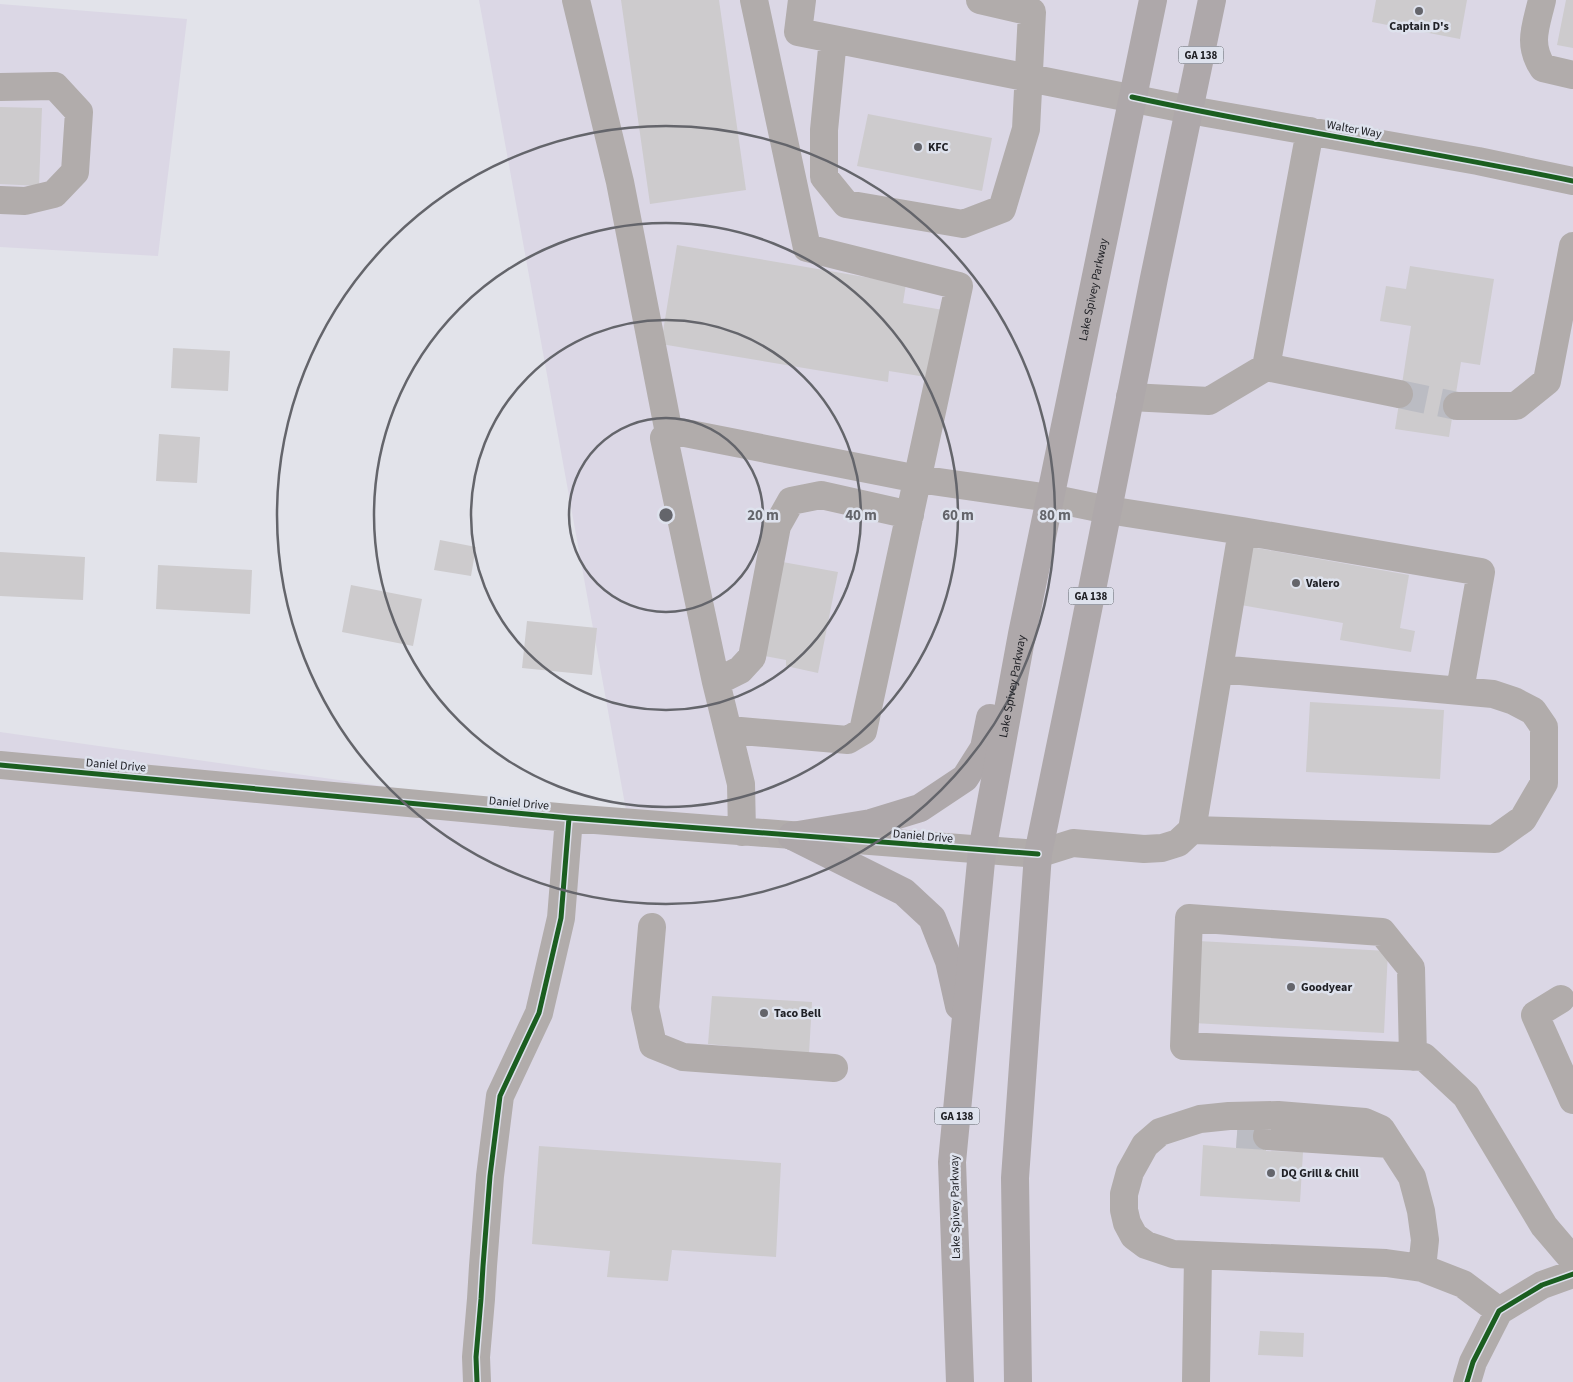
<svg xmlns="http://www.w3.org/2000/svg" width="1573" height="1382" viewBox="0 0 1573 1382" font-family="'Source Sans 3',sans-serif">
<style>
.commercial{fill:#dbd7e5}
.building{fill:#cdcbcd}
.lines{fill:none;stroke-linecap:round;stroke-linejoin:round}
.minor-tunnel{stroke:#bbbcc3;stroke-width:28;stroke-dasharray:28 14;stroke-linecap:butt}
.minor{stroke:#b1acab;stroke-width:28}
.highway{stroke:#aea8aa;stroke-width:28}
.cycleway-casing{stroke:#dee2ed;stroke-width:8}
.cycleway{stroke:#1b5e20;stroke-width:5}
.ring{fill:none;stroke:#64656b;stroke-width:2.5}
.poi-dot{fill:#64656b;stroke:#dee2ed;stroke-width:2}
.labels{text-anchor:middle;stroke-width:5;stroke-linejoin:round;paint-order:stroke}
.shield{fill:#dee2ed;stroke:#595b62;stroke-width:1}
.shield-label{font-size:11px;font-weight:bold;fill:#202126}
.poi-label{font-size:12px;font-weight:bold;fill:#202126;stroke:#dee2ed;text-anchor:start}
.street-label{font-size:12px;fill:#202126;stroke:#dee2ed}
.centre{fill:#64656b;stroke:#dee2ed;stroke-width:2.5}
.ring-label{font-size:15px;text-anchor:middle;font-weight:bold;fill:#64656b;stroke:#dee2ed;stroke-width:5;stroke-linejoin:round;paint-order:stroke}
</style>
<rect width="100%" height="100%" fill="#e2e3ea"/>
<!-- commercial -->
<path class="commercial" d="M479,0H1573V1382H0V732L628,821Z
M0,4L187,19L158,256L0,247Z"/>
<!-- building -->
<path class="building" d="M621,0H719L746,190L650,204Z
M1376,0H1467L1460,39L1372,22Z
M1566,0H1573V48L1557,45Z
M0,107L42,108L39,186L0,184Z
M868,114L992,138L982,191L857,166Z
M677,245L906,284L903,303L943,310L932,378L889,371L888,382L661,344Z
M1410,266L1494,279L1480,365L1461,362L1449,437L1395,429L1411,326L1380,321L1386,286L1406,289Z
M173,348L230,351L228,391L171,388Z
M159,434L200,437L197,483L156,481Z
M440,540L476,547L471,576L434,570Z
M1251,547L1409,575L1400,628L1415,631L1411,652L1340,640L1343,623L1241,605Z
M0,552L85,557L83,600L0,596Z
M777,561L838,572L818,673L786,666V660L759,655Z
M158,565L252,570L250,614L156,609Z
M351,585L422,599L413,646L342,632Z
M527,621L597,628L592,675L522,668Z
M1310,702L1444,710L1440,779L1306,772Z
M1198,941L1388,951L1384,1033L1193,1023Z
M712,996L812,1002L809,1054L708,1044Z
M1238,1123L1268,1125L1266,1151L1303,1152L1300,1202L1200,1196L1203,1145L1236,1148Z
M539,1146L781,1163L776,1257L672,1250L668,1281L607,1277L610,1251L532,1244Z
M1260,1331L1304,1333L1303,1357L1258,1355Z"/>
<g class="lines">
<!-- minor-tunnel -->
<path class="minor-tunnel" d="M1399,394L1457,406
M1237,1134L1267,1136"/>
<!-- minor -->
<path class="minor" d="M576,0L620,182L669,433
M802,0L798,32L1190,110L1478,161L1573,181
M1542,0C1536,26 1527,44 1543,68L1573,75
M833,39L824,130V177L846,204L963,224L1002,209L1026,129L1032,12L980,0
M0,87L55,86L79,112L75,172L54,194L25,201L0,200
M1266,367L1310,131
M1130,397L1209,401L1266,367L1399,394
M1457,406H1516L1547,381L1573,246
M1242,531L1481,572L1460,690
M716,682L740,670L752,657L777,526L791,501L821,495L910,515
M729,730L848,740L863,731L959,286L807,248L754,0
M0,765L569,818L1038,854L1073,843L1144,849L1162,848L1178,843L1192,830L1242,531L1108,510L1050,498L918,479L685,433H669L664,438L716,682L741,784L742,832
M1192,830L1495,839L1523,819L1544,783V727L1533,711L1514,701L1493,694L1219,669
M652,927L645,1008L653,1045L683,1057L834,1068
M1561,999L1535,1015L1573,1100
M1413,1057L1411,968L1382,932L1189,918L1184,1046L1424,1057L1466,1096L1544,1226L1573,1260
M1267,1136L1390,1144
M1422,1268L1425,1240L1421,1211L1412,1177L1381,1129L1365,1122L1278,1115L1229,1116L1200,1119L1160,1132L1145,1145L1130,1172L1124,1194V1210L1127,1223L1134,1236L1146,1245L1173,1254L1386,1263L1422,1268L1463,1284L1499,1311
M477,1382L476,1357L481,1299L483,1266L490,1176L500,1096L539,1013L561,918L569,818
M1196,1382L1198,1256
M1467,1382L1473,1362L1499,1311L1542,1285L1573,1274"/>
<!-- highway -->
<g class="highway">
<path d="M792,836L871,823L920,808L965,778L984,748L990,718"/>
<path d="M792,836L904,892L932,918L949,961L959,1006"/>
<path id="s1" d="M960,1382L952,1162L982,851L1022,634L1153,0"/>
<path d="M1018,1382L1015,1178L1038,854L1080,650L1154,278L1212,0"/>
</g>
<!-- cycleway casing -->
<g class="cycleway-casing">
<path id="cycleway" d="M1132,97C1279,129 1427,151 1573,181
M0,765L569,818L1038,854
M477,1382L476,1357L481,1299L483,1266L490,1176L500,1096L539,1013L561,918L569,818
M1467,1382L1473,1362L1499,1311L1542,1285L1573,1274"/>
</g>
<!-- cycleway -->
<use href="#cycleway" class="cycleway"/>
</g>
<!-- distance rings -->
<g class="ring">
<circle cx="666" cy="515" r="97"/>
<circle cx="666" cy="515" r="195"/>
<circle cx="666" cy="515" r="292"/>
<circle cx="666" cy="515" r="389"/>
</g>
<!-- markers -->
<g class="poi-dot">
<circle cx="1419" cy="11" r="5"/>
<circle cx="918" cy="147" r="5"/>
<circle cx="1296" cy="583" r="5"/>
<circle cx="1291" cy="987" r="5"/>
<circle cx="764" cy="1013" r="5"/>
<circle cx="1271" cy="1173" r="5"/>
</g>
<g class="labels">
<!-- shield labels -->
<g class="shield">
<rect x="1178.5" y="46.5" width="45" height="17" rx="4"/>
<rect x="1068.5" y="587.5" width="45" height="17" rx="4"/>
<rect x="934.5" y="1107.5" width="45" height="17" rx="4"/>
</g>
<g class="shield-label">
<text x="1201" y="59">GA 138</text>
<text x="1091" y="600">GA 138</text>
<text x="957" y="1120">GA 138</text>
</g>
<!-- poi labels -->
<g class="poi-label">
<text x="1419" y="30" text-anchor="middle">Captain D's</text>
<text x="928" y="151">KFC</text>
<text x="1306" y="587">Valero</text>
<text x="1301" y="991">Goodyear</text>
<text x="774" y="1017">Taco Bell</text>
<text x="1281" y="1177">DQ Grill &amp; Chill</text>
</g>
<!-- street labels -->
<g class="street-label">
<text transform="translate(1354 129) rotate(10)" y="4">Walter Way</text>
<text dy="4" stroke="none"><textPath href="#s1" startOffset="1105">Lake Spivey Parkway</textPath></text>
<text dy="4" stroke="none"><textPath href="#s1" startOffset="700">Lake Spivey Parkway</textPath></text>
<text transform="translate(116 765) rotate(5)" y="4">Daniel Drive</text>
<text transform="translate(519 803) rotate(5)" y="4">Daniel Drive</text>
<text transform="translate(923 836) rotate(5)" y="4">Daniel Drive</text>
<text transform="translate(955 1207) rotate(-91)" y="4">Lake Spivey Parkway</text>
</g>
</g>
<circle cx="666" cy="515" r="8" class="centre"/>
<g class="ring-label">
<text x="763" y="520">20 m</text>
<text x="861" y="520">40 m</text>
<text x="958" y="520">60 m</text>
<text x="1055" y="520">80 m</text>
</g>
</svg>
